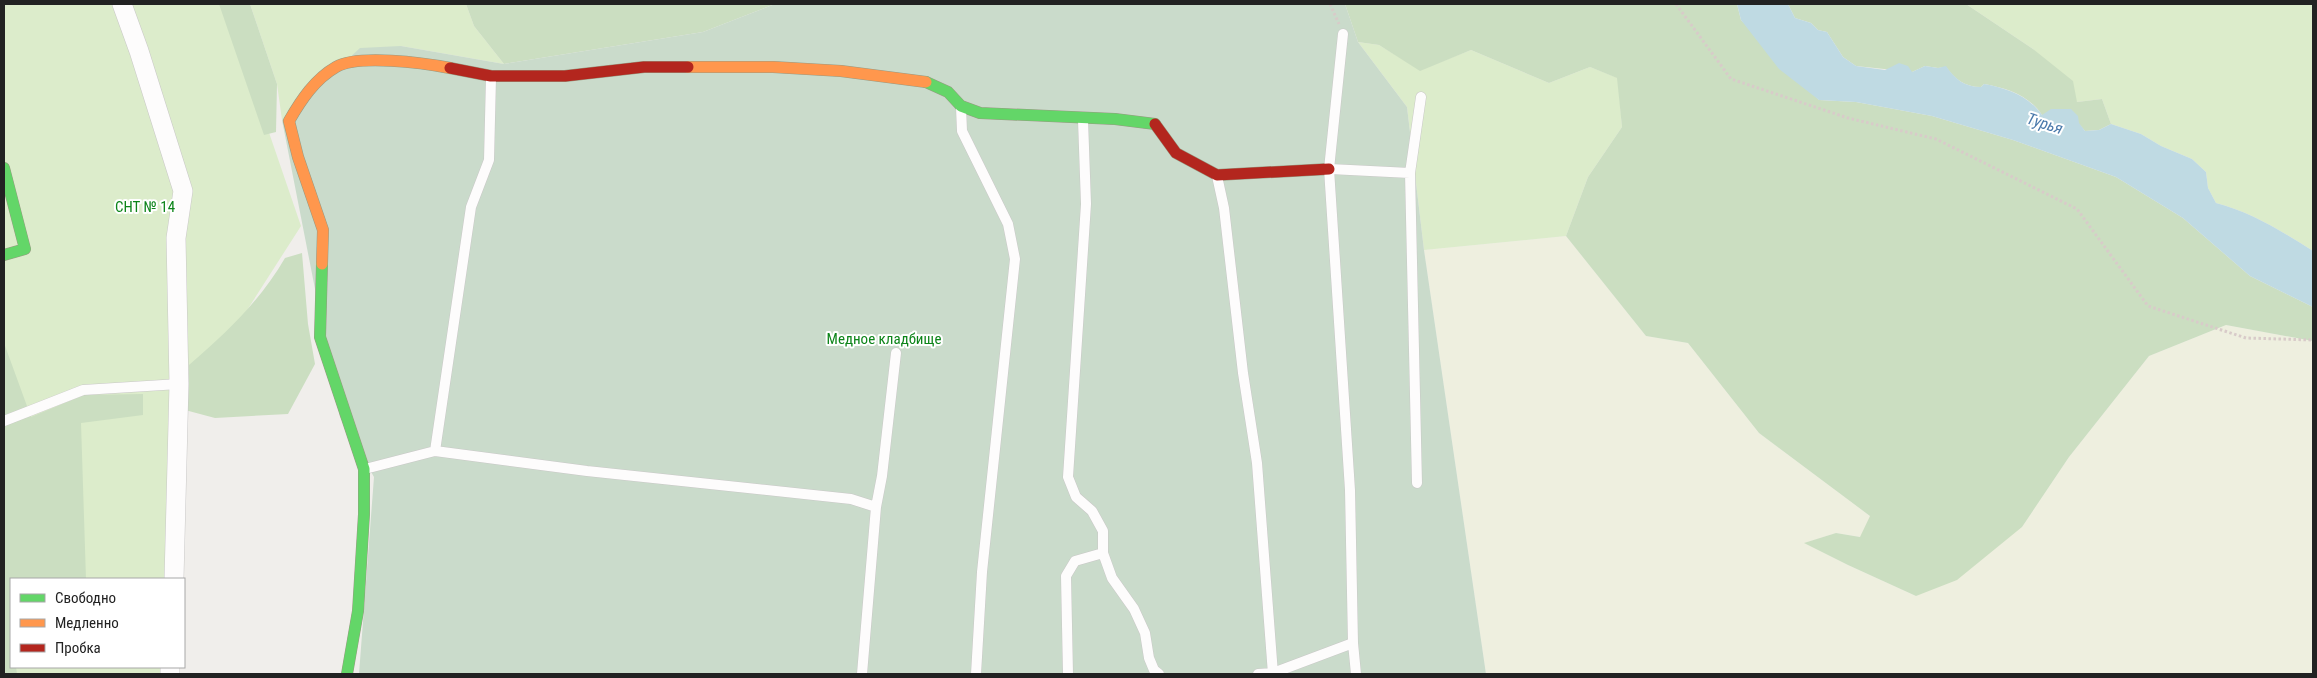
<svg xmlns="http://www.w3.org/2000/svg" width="2317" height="678" viewBox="0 0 2317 678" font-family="'Roboto Condensed',sans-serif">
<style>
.farmland{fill:#eeefdf}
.grass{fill:#dceccb}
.forest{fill:#cbdec1}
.cemetery{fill:#cadbcb}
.water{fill:#bfdae3}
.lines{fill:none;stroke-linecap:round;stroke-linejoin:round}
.lane-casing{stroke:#c9c8c7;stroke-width:11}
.street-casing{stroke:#c9c8c7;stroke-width:20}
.fast-casing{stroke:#989a82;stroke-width:12}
.slow-casing{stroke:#989a82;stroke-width:12}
.jam-casing{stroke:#989a82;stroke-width:12}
.path{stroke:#d8cbc9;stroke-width:3;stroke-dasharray:2.5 2.5;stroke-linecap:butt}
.lane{stroke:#fdfcfc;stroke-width:10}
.street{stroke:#fdfcfc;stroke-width:19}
.fast{stroke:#63d668;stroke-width:11}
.slow{stroke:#ff974d;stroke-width:11}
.jam{stroke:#b3261e;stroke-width:11}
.labels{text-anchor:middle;stroke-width:4;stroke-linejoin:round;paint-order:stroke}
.park-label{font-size:15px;fill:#0c8419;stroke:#fff}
.water-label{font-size:16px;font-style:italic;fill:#4a79ab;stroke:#fff}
</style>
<rect width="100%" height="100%" fill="#f0eeeb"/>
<!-- farmland -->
<path class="farmland" d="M1566,236L1646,336L1688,343L1759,433L1870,516L1861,537L1836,533L1805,543L1848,565L1916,596L2022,527L2069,457L2149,356L2226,325L2313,341V674H1486L1424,250Z"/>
<!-- grass -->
<path class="grass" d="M4,4H225L301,226L233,332L192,366L187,421L181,579H11V667H178V674H4Z
M250,4H466L474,26L504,64L401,46L282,120L277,84Z
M1966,4H2313V251C2283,232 2251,212 2216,203L2208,188L2206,172L2192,159L2161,146L2141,134L2111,124L2102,99L2077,102L2033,49Z
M1358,42L1379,45L1420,70L1471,50L1549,83L1590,67L1618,78L1622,127L1588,177L1566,236L1424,250L1407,107Z"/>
<!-- forest -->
<path class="forest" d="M219,4H250L277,84L276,132L264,135Z
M466,4H775L703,32L504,64L474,26Z
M1345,4H1737L1741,20L1819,100L1856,102L1932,116L2013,140L2116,177L2183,218L2250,276L2313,307V341L2226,325L2149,356L2069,457L2022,527L1957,580L1916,596L1848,565L1804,543L1836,533L1860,537L1870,516L1759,433L1688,343L1646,336L1566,236L1588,177L1622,127L1617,78L1590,67L1549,83L1471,50L1420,71L1379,45L1358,42Z
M1788,4H1966L2033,49L2073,81L2077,102L2102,99L2111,124L2099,130L2085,131L2078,123L2042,115C2029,95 2006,88 1984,84L1981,87C1964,87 1955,79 1946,67L1938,68L1925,66L1912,72L1856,66L1843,57L1827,32L1818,30L1811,23L1795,18Z
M302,253L308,324L315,364L288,414L215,418L185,410L189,365C227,332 260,301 285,258Z
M4,343L31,417L84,395L143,394V415L81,423L86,579H11V667H16L17,674H4Z"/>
<!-- cemetery -->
<path class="cemetery" d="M775,4H1345L1358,42L1407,107L1424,250L1486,674H359L374,477L340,417L282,120L360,48L401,46L504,64L703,32Z"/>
<!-- water -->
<path class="water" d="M1737,4H1788L1795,18L1811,23L1818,30L1827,32L1843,57L1856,66L1885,70L1899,63L1908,66L1912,72L1925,66L1938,68L1946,66C1955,79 1964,87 1981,87L1984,84C2006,88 2028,95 2042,115L2051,109H2071L2078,116L2079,123L2085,131L2099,130L2111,124L2141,134L2161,146L2192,159L2206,172L2208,188L2216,203C2251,212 2283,232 2313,251V307L2250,276L2183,218L2116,177L2013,140L1932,116L1856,102L1819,100L1779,69L1741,20Z"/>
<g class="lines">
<!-- lane casing -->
<g class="lane-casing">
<path id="lane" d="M1343,34L1329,169L1350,490L1353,643L1356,674
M961,107L962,131L1008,224L1015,259L982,572L976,674
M1083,120L1086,204L1068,477L1076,497L1092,511L1103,531V553L1112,578L1134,609L1145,633L1149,658L1154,670L1159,674
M1330,169L1410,173L1421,97
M1410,173L1417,483
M1217,176L1224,208L1243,373L1257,463L1273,674
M4,421L83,390L179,384
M435,451L471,207L489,160L491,78
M365,469L435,451L587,471L851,499L876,507
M862,674L876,507L882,476L896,353
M1068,674L1066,576L1075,561L1103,553
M1258,674L1273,673L1353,643"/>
</g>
<!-- street casing -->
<g class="street-casing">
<path id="street" d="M122,4L139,51L183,191L176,238L179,384L174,579
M170,674V667"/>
</g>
<!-- fast casing -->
<g class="fast-casing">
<path id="fast" d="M926,82L948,92L961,106L980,113L1115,119L1155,124
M4,168L25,249L4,255
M322,264L320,337L364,469V514L358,611L347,674"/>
</g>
<!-- slow casing -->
<g class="slow-casing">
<path id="slow" d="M688,67H773L841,71L926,82
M322,264L323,230L298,157L289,121C301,100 315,79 336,67C358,54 424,63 450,68"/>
</g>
<!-- jam casing -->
<g class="jam-casing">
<path id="jam" d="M450,68L491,76H565L644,67H688
M1155,124L1176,153L1217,175L1329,169"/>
</g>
<!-- path -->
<path class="path" d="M1330,4L1339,24
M1676,4L1731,79L1848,118L1936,139L2077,209L2148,306L2246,338L2313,340"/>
<!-- lane -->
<use href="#lane" class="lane"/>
<!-- street -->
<use href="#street" class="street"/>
<!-- fast -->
<use href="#fast" class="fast"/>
<!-- slow -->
<use href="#slow" class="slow"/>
<!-- jam -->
<use href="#jam" class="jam"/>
</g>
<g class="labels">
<!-- park labels -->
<g class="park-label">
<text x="145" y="212">СНТ № 14</text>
<text x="884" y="344">Медное кладбище</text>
</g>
<!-- water labels -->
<g class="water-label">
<text transform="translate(2045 123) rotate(18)" y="6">Турья</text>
</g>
</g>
<!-- border -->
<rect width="2317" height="678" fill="none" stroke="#222222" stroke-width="10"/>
<!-- legend -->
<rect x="10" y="578" width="175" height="90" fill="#ffffff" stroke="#a7a7a7"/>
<rect x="20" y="594" width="25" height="8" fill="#63d668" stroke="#a7a7a7"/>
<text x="55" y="603" font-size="15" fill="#222222">Свободно</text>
<rect x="20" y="619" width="25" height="8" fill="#ff974d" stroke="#a7a7a7"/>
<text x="55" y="628" font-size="15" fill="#222222">Медленно</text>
<rect x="20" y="644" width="25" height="8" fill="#b3261e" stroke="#a7a7a7"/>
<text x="55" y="653" font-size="15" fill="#222222">Пробка</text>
</svg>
